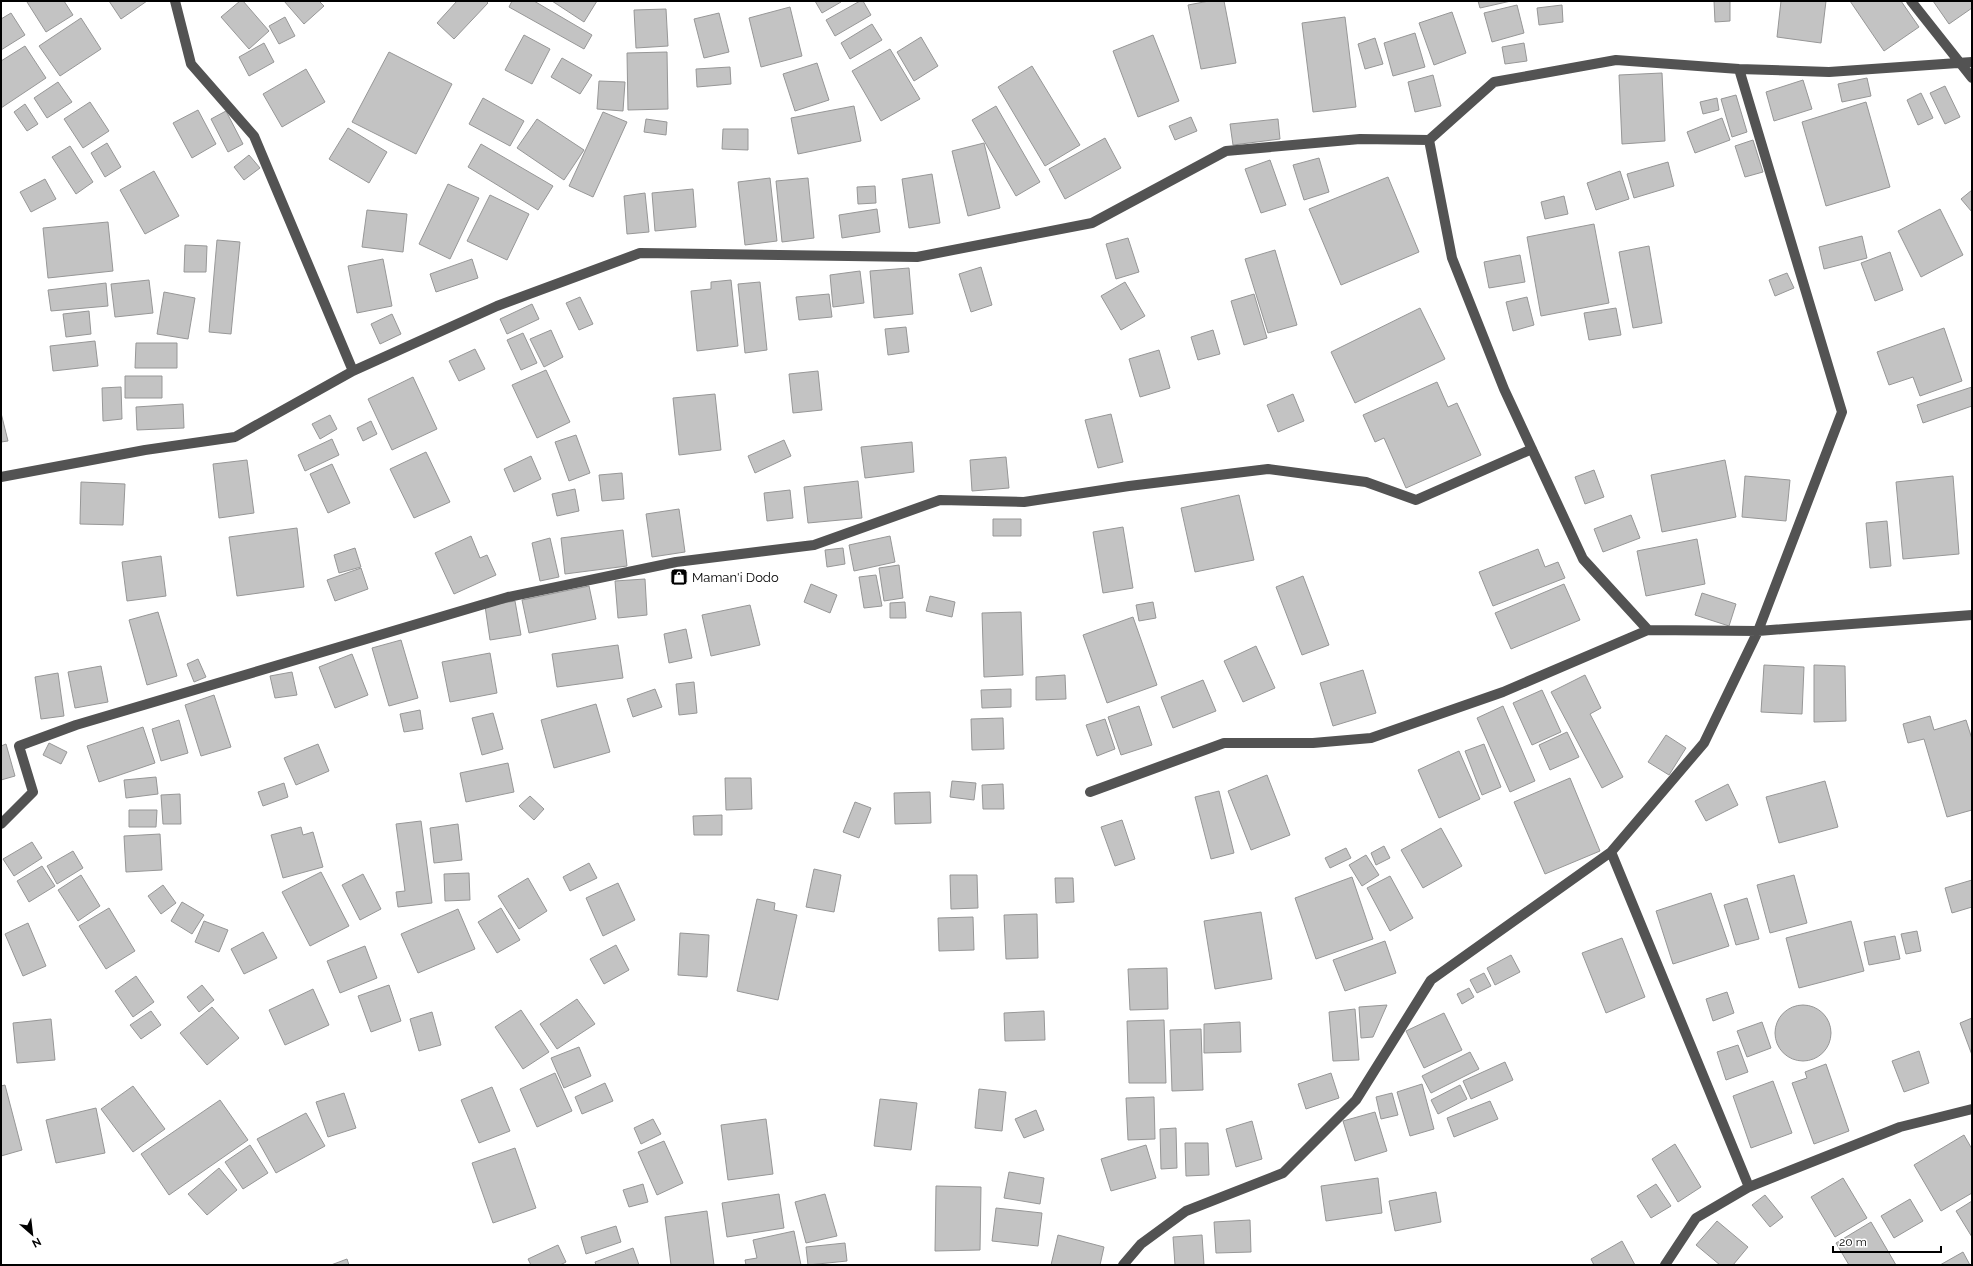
<svg xmlns="http://www.w3.org/2000/svg" width="1973" height="1266" viewBox="0 0 1973 1266" font-family="Raleway,sans-serif">
<style>
.building{fill:#c3c3c3;stroke:#979797}
.lines{fill:none;stroke-linecap:round;stroke-linejoin:round}
.minor{stroke:#535353;stroke-width:10}
.labels{text-anchor:middle;stroke-width:4;stroke-linejoin:round;paint-order:stroke}
.poi-label{font-size:13px;fill:#000;stroke:#fff;text-anchor:start}
</style>
<rect width="100%" height="100%" fill="#fff"/>
<!-- building -->
<path class="building" d="M29,1H64L73,15L46,32L27,2Z
M109,1H147L121,19Z
M240,1H243L269,31L249,49L221,17Z
M284,1H319L324,6L304,24Z
M457,1H486L488,3L454,39L437,23Z
M512,1H534L592,35L584,49L509,7Z
M552,1H597L584,22Z
M815,1H841V2L822,13Z
M860,1H863L871,15L835,36L826,20Z
M1209,1H1224L1236,63L1201,69L1188,5Z
M1478,1H1511L1480,8Z
M1714,1H1730V21L1715,22Z
M1781,1H1826L1821,43L1777,37Z
M1850,1H1901L1919,27L1884,51Z
M1933,1H1972V8L1949,24Z
M1517,5L1524,33L1492,42L1484,13Z
M1562,5L1563,22L1539,25L1537,8Z
M790,7L802,56L761,67L749,18Z
M666,9L668,46L636,48L634,10Z
M1452,12L1466,53L1434,65L1419,23Z
M11,13L25,35L1,50V19Z
M719,13L729,52L704,58L694,19Z
M285,17L295,36L279,44L269,26Z
M1345,17L1356,107L1313,112L1302,23Z
M81,18L101,49L60,76L39,46Z
M872,24L882,40L850,59L841,43Z
M1415,33L1425,67L1393,76L1384,43Z
M524,35L550,49L532,84L505,70Z
M1153,35L1179,101L1138,117L1113,51Z
M921,37L938,66L914,81L897,52Z
M1375,38L1383,64L1365,69L1358,44Z
M264,43L274,62L249,76L239,57Z
M1524,43L1527,61L1505,64L1502,47Z
M25,46L46,78L1,108V61Z
M890,49L920,99L881,121L852,71Z
M389,52L452,84L416,154L352,122Z
M667,52L668,109L628,110L627,53Z
M562,58L592,75L580,94L551,77Z
M817,63L829,100L795,111L783,74Z
M1032,66L1080,145L1045,166L998,87Z
M730,67L731,84L697,87L696,69Z
M306,69L325,102L282,127L263,94Z
M1662,73L1665,141L1622,144L1619,75Z
M1433,75L1441,106L1415,112L1408,82Z
M1867,78L1871,96L1842,102L1838,84Z
M1803,80L1812,109L1774,121L1766,92Z
M599,81L625,82L623,111L597,109Z
M58,82L72,102L47,118L34,98Z
M1945,86L1960,117L1945,124L1930,93Z
M1921,93L1933,118L1918,125L1907,100Z
M1736,95L1747,132L1732,137L1721,99Z
M483,98L524,121L510,146L469,124Z
M1717,98L1719,110L1703,114L1700,102Z
M90,102L109,131L83,148L64,119Z
M1866,102L1890,187L1826,206L1802,122Z
M25,104L38,124L27,131L14,112Z
M854,106L861,141L798,154L791,118Z
M996,106L1040,182L1016,196L972,120Z
M198,110L216,144L192,158L173,123Z
M226,111L243,144L228,152L211,119Z
M603,112L627,122L593,197L569,186Z
M1191,117L1197,131L1175,140L1169,126Z
M1722,118L1730,140L1695,153L1687,132Z
M537,119L584,150L564,180L517,148Z
M646,119L667,122L666,135L644,132Z
M1278,119L1280,139L1233,145L1230,124Z
M348,128L387,152L369,183L329,159Z
M723,129H748V150L722,149Z
M1105,138L1121,168L1065,199L1049,169Z
M1753,140L1763,172L1745,177L1735,146Z
M107,143L121,167L105,177L91,153Z
M984,143L1000,208L968,216L952,151Z
M481,144L553,186L538,210L468,167Z
M70,146L93,182L76,194L52,157Z
M249,155L260,168L244,180L234,167Z
M1319,158L1329,192L1304,200L1293,165Z
M1270,160L1286,205L1261,213L1245,169Z
M1668,162L1674,186L1634,198L1627,174Z
M154,171L179,216L145,234L120,190Z
M1620,171L1629,199L1596,210L1587,183Z
M932,174L940,223L909,228L902,179Z
M1388,177L1419,252L1341,285L1309,209Z
M770,178L777,241L745,245L738,182Z
M808,178L814,238L782,242L776,181Z
M45,179L56,199L31,212L20,192Z
M448,184L479,198L450,259L419,244Z
M875,186L876,203L858,204L857,187Z
M693,189L696,227L655,231L652,193Z
M1972,190V212L1961,199Z
M645,193L649,232L627,234L624,196Z
M490,195L529,214L507,260L467,241Z
M1564,196L1568,214L1545,219L1541,202Z
M877,209L880,232L842,238L839,215Z
M1940,209L1963,255L1921,277L1898,231Z
M367,210L407,214L403,252L362,247Z
M108,222L113,271L48,278L43,228Z
M1594,224L1609,303L1541,316L1527,237Z
M1862,236L1867,258L1824,269L1819,247Z
M1128,238L1139,272L1116,279L1106,244Z
M217,240L240,242L231,334L209,332Z
M185,245L207,246L206,272H184Z
M1649,246L1662,323L1633,328L1619,252Z
M1275,250L1297,325L1268,333L1245,259Z
M1890,252L1903,290L1875,301L1861,263Z
M1520,255L1525,282L1489,288L1484,262Z
M383,259L392,306L357,313L348,266Z
M472,259L478,278L436,292L430,274Z
M981,267L992,305L971,312L959,274Z
M909,268L913,314L874,318L870,271Z
M860,271L864,303L833,307L830,275Z
M1787,273L1794,288L1775,296L1769,280Z
M149,280L153,313L115,317L111,284Z
M731,280L738,346L697,351L691,291L711,289V282Z
M760,282L767,350L745,353L738,284Z
M1125,282L1145,316L1121,330L1101,296Z
M106,283L108,306L51,311L48,290Z
M164,292L195,298L188,339L157,334Z
M829,294L832,317L799,320L796,297Z
M1254,294L1267,338L1244,345L1231,301Z
M580,297L593,324L579,330L566,303Z
M1527,297L1534,325L1513,331L1506,302Z
M532,304L539,319L507,334L500,319Z
M1420,308L1445,359L1355,403L1331,352Z
M1616,308L1621,335L1589,340L1584,313Z
M89,311L91,334L66,337L63,314Z
M392,314L401,334L380,344L371,324Z
M906,327L909,352L888,355L885,329Z
M1944,328L1962,381L1920,396L1913,377L1889,385L1877,352Z
M551,330L563,357L544,367L530,339Z
M1213,330L1220,354L1198,360L1191,337Z
M523,333L537,363L521,370L507,340Z
M95,341L98,366L53,371L50,346Z
M136,343H177V368H135Z
M475,349L485,369L459,381L449,361Z
M1159,350L1170,388L1140,397L1129,359Z
M546,370L570,422L537,438L512,385Z
M818,371L822,410L793,413L789,374Z
M125,376H162V398H125Z
M413,377L437,429L392,450L368,399Z
M1437,382L1448,407L1457,403L1481,455L1406,488L1384,438L1375,442L1363,415Z
M121,387L122,419L103,421L102,388Z
M1972,387V406L1923,423L1917,405Z
M715,394L721,450L679,455L673,398Z
M1293,394L1304,421L1278,432L1267,405Z
M183,404L184,428L137,430L136,407Z
M1,413L8,441L1,442Z
M1111,414L1123,462L1098,468L1085,420Z
M330,415L337,429L320,439L312,424Z
M371,421L377,434L363,441L357,428Z
M576,435L590,473L569,481L555,442Z
M332,439L339,455L305,471L298,455Z
M784,440L791,456L755,473L748,456Z
M912,442L914,472L865,478L861,447Z
M426,452L450,502L414,518L390,469Z
M531,456L541,479L514,492L504,469Z
M1006,457L1009,488L972,491L970,460Z
M247,460L254,513L219,518L213,464Z
M1725,460L1736,517L1662,532L1651,475Z
M332,464L350,503L328,513L310,474Z
M1594,470L1604,497L1585,504L1575,477Z
M622,473L624,499L602,501L599,475Z
M1745,476L1790,480L1786,521L1742,517Z
M1953,476L1959,554L1903,559L1896,482Z
M858,481L862,518L808,523L804,487Z
M81,482L125,484L123,525L80,524Z
M575,489L579,511L557,516L552,494Z
M790,490L793,518L767,521L764,493Z
M1239,495L1254,560L1195,572L1181,508Z
M679,509L685,552L652,557L646,514Z
M1631,515L1640,538L1603,552L1594,529Z
M993,519H1021V536H993Z
M1887,521L1891,566L1870,568L1866,523Z
M1123,527L1133,588L1103,593L1093,532Z
M297,528L304,587L237,596L229,537Z
M623,530L627,566L565,574L561,538Z
M471,536L480,558L487,555L496,575L454,594L435,553Z
M890,536L895,562L854,571L849,545Z
M550,538L559,577L540,581L532,543Z
M1697,539L1705,584L1646,596L1637,551Z
M355,548L361,567L339,573L334,555Z
M843,548L845,564L827,567L825,550Z
M1538,549L1545,567L1558,562L1565,578L1493,606L1479,572Z
M161,556L166,596L127,601L122,562Z
M899,565L903,598L884,601L879,568Z
M361,568L368,589L335,601L327,580Z
M876,575L882,606L864,608L859,577Z
M1303,576L1329,645L1302,655L1276,587Z
M645,579L647,615L618,618L615,581Z
M811,584L837,595L830,613L804,602Z
M1564,584L1580,620L1511,649L1495,613Z
M589,586L596,619L529,633L522,600Z
M1702,593L1736,604L1729,626L1695,615Z
M930,596L955,602L952,617L926,611Z
M515,601L521,635L490,640L485,606Z
M905,602L906,618H890V603Z
M1153,602L1156,618L1139,621L1136,605Z
M750,605L760,645L711,656L702,615Z
M158,612L177,676L147,685L129,620Z
M1021,612L1023,675L984,677L982,613Z
M1133,617L1157,685L1107,703L1083,635Z
M686,629L692,658L669,663L664,634Z
M401,640L418,698L389,706L372,648Z
M618,645L623,678L557,687L552,654Z
M1256,646L1275,688L1243,702L1224,661Z
M490,653L497,693L450,702L442,662Z
M352,654L368,695L335,708L319,667Z
M198,659L206,677L194,682L187,664Z
M1764,665L1804,667L1802,714L1761,712Z
M1814,665L1845,666L1846,721L1814,722Z
M101,666L108,702L75,708L68,672Z
M1363,670L1376,713L1333,726L1320,683Z
M292,672L297,695L275,698L270,676Z
M58,673L64,716L41,719L35,677Z
M1065,675L1066,699L1036,700V677Z
M1585,675L1601,708L1590,714L1623,777L1602,788L1551,692Z
M1203,680L1216,711L1173,728L1161,697Z
M694,682L697,713L679,715L676,684Z
M655,689L662,707L633,717L627,699Z
M1011,689V707L982,708L981,690Z
M1542,690L1561,732L1532,745L1513,703Z
M214,695L231,747L201,756L185,705Z
M596,704L610,752L554,768L541,720Z
M1139,706L1152,745L1121,755L1108,717Z
M1503,706L1535,781L1510,792L1477,718Z
M420,710L423,729L404,732L400,714Z
M493,713L503,749L482,755L472,718Z
M1930,716L1934,730L1966,720L1972,739V810L1947,817L1924,739L1908,743L1903,724Z
M1003,718L1004,749L972,750L971,719Z
M1105,719L1115,749L1097,756L1086,725Z
M179,720L188,753L161,761L152,729Z
M143,727L155,763L99,782L87,746Z
M1567,732L1579,757L1550,770L1539,745Z
M1666,735L1686,748L1669,775L1648,762Z
M49,743L67,752L61,764L43,755Z
M6,744L15,776L1,780V746Z
M318,744L329,771L296,785L284,758Z
M1484,744L1501,787L1482,795L1465,751Z
M1459,751L1480,799L1439,818L1418,770Z
M508,763L514,792L466,802L460,773Z
M1267,775L1290,835L1251,850L1228,791Z
M156,777L158,794L126,798L124,780Z
M725,778H751L752,809L726,810Z
M1570,778L1600,851L1545,874L1514,802Z
M952,781L976,783L974,800L950,797Z
M1825,781L1838,827L1779,843L1766,797Z
M284,783L288,797L263,806L258,792Z
M1003,784L1004,809H983L982,785Z
M1728,784L1738,805L1706,821L1695,801Z
M1219,791L1234,853L1211,859L1195,797Z
M930,792L931,823L895,824L894,793Z
M180,794L181,824H163L161,795Z
M530,796L544,809L534,820L519,806Z
M855,802L871,808L859,838L843,832Z
M129,810H157L156,827H129Z
M722,815V835H694L693,816Z
M1122,820L1135,859L1115,866L1101,827Z
M421,821L432,903L398,907L396,892L405,891L396,824Z
M458,824L462,860L434,863L430,828Z
M301,827L303,835L313,832L323,867L283,878L271,835Z
M1441,828L1462,866L1423,888L1401,850Z
M160,834L162,870L126,872L124,836Z
M32,842L42,858L14,876L3,859Z
M1384,846L1390,858L1376,865L1371,853Z
M1346,848L1351,858L1330,868L1325,858Z
M73,851L83,868L57,884L47,866Z
M1366,855L1379,875L1362,886L1349,865Z
M589,863L597,878L570,891L563,877Z
M42,866L55,886L29,902L17,881Z
M814,869L841,875L834,912L806,907Z
M321,872L349,926L310,946L282,892Z
M469,873L470,900L445,901L444,874Z
M363,874L381,909L360,920L342,885Z
M81,875L100,906L78,921L58,890Z
M950,875H977L978,908L951,909Z
M1794,875L1807,923L1770,933L1757,885Z
M1390,876L1413,918L1390,931L1367,888Z
M1352,877L1373,939L1316,959L1295,898Z
M528,878L547,911L519,929L498,896Z
M1055,878H1073L1074,902L1056,903Z
M1972,880V907L1952,913L1945,888Z
M618,883L635,920L603,936L586,898Z
M163,885L176,903L161,914L148,896Z
M1711,893L1729,946L1673,964L1656,911Z
M1747,898L1759,939L1736,945L1724,905Z
M757,899L775,903L774,910L797,915L778,1000L737,991Z
M182,902L204,915L192,934L171,921Z
M109,908L135,951L106,969L79,926Z
M501,908L520,940L497,953L478,922Z
M458,909L475,949L418,973L401,934Z
M1261,912L1272,979L1215,989L1204,921Z
M1037,914L1038,958L1006,959L1004,915Z
M973,917L974,950L939,951L938,918Z
M204,921L228,930L219,952L195,942Z
M1851,921L1864,971L1799,988L1786,938Z
M28,923L46,966L23,976L5,934Z
M1917,931L1921,951L1906,954L1901,934Z
M263,932L277,958L244,974L231,949Z
M680,933L709,935L707,977L678,975Z
M1895,936L1900,959L1869,965L1864,942Z
M1622,938L1645,997L1606,1013L1582,953Z
M1385,941L1396,973L1345,991L1333,960Z
M616,945L629,970L604,984L590,959Z
M365,946L377,978L340,993L327,961Z
M1511,955L1520,972L1495,985L1487,968Z
M1167,968L1168,1009L1130,1010L1128,969Z
M1484,973L1491,986L1477,993L1470,980Z
M136,976L154,1002L133,1017L115,991Z
M202,985L214,1000L199,1012L187,997Z
M389,985L401,1021L371,1032L358,996Z
M1469,988L1474,997L1462,1004L1457,994Z
M313,989L329,1025L285,1045L269,1010Z
M1727,992L1734,1013L1713,1021L1706,999Z
M577,999L595,1024L557,1049L540,1024Z
M1387,1005L1373,1037L1361,1038L1359,1007Z
M1775 1033a28 28 0 1 1 56 0a28 28 0 1 1-56 0Z
M212,1007L239,1038L207,1065L180,1033Z
M1355,1009L1359,1060L1333,1061L1329,1012Z
M521,1010L549,1052L523,1069L495,1027Z
M151,1011L161,1025L141,1039L130,1025Z
M1044,1011L1045,1040L1005,1041L1004,1013Z
M432,1012L441,1045L419,1051L410,1019Z
M1444,1013L1462,1050L1424,1068L1406,1031Z
M1972,1018V1055L1960,1023Z
M51,1019L55,1060L17,1063L13,1023Z
M1164,1020L1166,1083H1129L1127,1021Z
M1240,1022L1241,1052L1204,1053V1024Z
M1762,1022L1771,1048L1747,1057L1737,1031Z
M1201,1029L1203,1090L1172,1091L1170,1030Z
M1738,1045L1748,1072L1726,1080L1717,1052Z
M579,1047L591,1076L564,1088L551,1058Z
M1919,1051L1929,1083L1904,1092L1892,1061Z
M1470,1052L1479,1069L1431,1093L1422,1076Z
M1505,1062L1513,1080L1471,1099L1463,1081Z
M1826,1064L1849,1131L1814,1144L1792,1083L1807,1078L1805,1072Z
M555,1073L572,1111L537,1127L520,1089Z
M1331,1073L1339,1098L1306,1109L1298,1084Z
M1773,1081L1792,1133L1751,1148L1733,1096Z
M605,1083L613,1101L582,1114L575,1097Z
M1422,1084L1434,1129L1410,1136L1397,1092Z
M5,1085L22,1150L1,1156V1086Z
M1460,1085L1467,1099L1438,1114L1431,1100Z
M133,1086L165,1129L133,1152L101,1109Z
M492,1087L510,1131L479,1143L461,1100Z
M979,1089L1006,1092L1002,1131L975,1128Z
M344,1093L356,1128L328,1137L316,1102Z
M1392,1093L1398,1115L1381,1119L1376,1097Z
M1154,1097L1155,1139L1128,1140L1126,1098Z
M880,1099L917,1103L911,1150L874,1146Z
M220,1100L248,1140L169,1195L141,1154Z
M1490,1101L1498,1119L1454,1137L1447,1118Z
M96,1108L105,1153L56,1163L46,1120Z
M1036,1110L1044,1130L1024,1138L1015,1119Z
M1375,1112L1387,1151L1355,1161L1343,1121Z
M306,1113L325,1146L276,1173L257,1139Z
M653,1119L661,1134L641,1144L634,1128Z
M766,1119L773,1174L728,1180L721,1125Z
M1252,1121L1262,1159L1236,1167L1226,1129Z
M1176,1128L1177,1168L1161,1169L1160,1129Z
M1964,1135L1972,1149V1193L1941,1211L1914,1165Z
M664,1141L683,1183L657,1195L638,1152Z
M1185,1143H1208L1209,1175L1186,1176Z
M1675,1144L1701,1187L1678,1202L1652,1159Z
M250,1145L268,1173L243,1189L225,1162Z
M1146,1145L1156,1178L1111,1191L1101,1159Z
M515,1148L536,1208L493,1223L472,1163Z
M219,1168L237,1190L207,1215L188,1194Z
M1009,1172L1044,1178L1040,1204L1004,1198Z
M1378,1178L1382,1213L1326,1221L1321,1186Z
M1843,1178L1867,1218L1835,1237L1811,1197Z
M643,1184L648,1202L629,1207L623,1190Z
M1656,1184L1671,1206L1651,1218L1637,1196Z
M936,1186L981,1187L980,1250L935,1251Z
M1436,1192L1441,1222L1395,1231L1389,1201Z
M779,1194L784,1228L727,1237L722,1203Z
M825,1194L837,1236L806,1243L795,1202Z
M1765,1195L1783,1217L1770,1227L1752,1205Z
M1910,1199L1923,1221L1894,1238L1881,1216Z
M1972,1201V1237L1956,1211Z
M996,1208L1042,1213L1038,1246L992,1241Z
M707,1211L714,1265H671L665,1217Z
M1250,1220L1251,1252L1216,1253L1214,1222Z
M1717,1221L1748,1247L1733,1265H1720L1696,1245Z
M1871,1222L1896,1265H1849L1836,1243Z
M616,1226L621,1242L586,1254L581,1237Z
M794,1231L801,1265H746L745,1260L757,1258L753,1240Z
M1058,1235L1104,1247L1100,1265H1051Z
M1202,1235L1204,1265H1175L1173,1237Z
M1622,1241L1635,1265H1594L1591,1259Z
M845,1243L847,1261L808,1265L806,1247Z
M558,1245L566,1262L560,1265H531L528,1259Z
M633,1248L639,1265H596L595,1262Z
M1963,1252L1970,1265H1940Z
M347,1259L349,1265H331Z"/>
<g class="lines">
<!-- minor -->
<path class="minor" d="M175,1L191,64L254,136L353,371
M1911,1L1972,78
M1429,140L1452,258L1504,389L1583,559L1648,630L1758,631L1972,615
M1,477L145,450L235,437L353,371L497,306L640,253L917,257L1092,223L1226,151L1360,139L1429,140L1494,82L1616,60L1739,69L1829,72L1972,62
M1090,792L1224,743H1313L1371,738L1503,692L1648,630
M1,824L33,792L19,746L76,725L508,597L676,562L814,545L940,500L1024,502L1129,486L1268,469L1366,482L1416,500L1532,449
M1611,852L1749,1187
M1123,1265L1141,1244L1186,1211L1283,1173L1356,1100L1431,980L1611,852L1704,743L1758,631L1842,412L1739,69
M1665,1265L1696,1218L1749,1187L1900,1127L1972,1109"/>
</g>
<!-- icons -->
<defs>
<g id="shop-square" transform="scale(0.9)"><rect x="-9" y="-9" width="18" height="18" rx="4" fill="#000" stroke="#fff"/><path d="M-5-2.5h2.3a2.7 3.5 0 0 1 5.4 0H5L5.5 6h-11ZM-1.5-2.5h3a1.5 2.3 0 0 0-3 0Z" fill="#fff"/></g>
</defs>
<g fill-rule="evenodd">
<use href="#shop-square" x="679" y="577"/>
</g>
<g class="labels">
<!-- poi labels -->
<g class="poi-label">
<text x="692" y="582">Maman'i Dodo</text>
</g>
</g>
<!-- border -->
<rect width="1973" height="1266" fill="none" stroke="#000000" stroke-width="4"/>
<!-- north arrow -->
<g transform="translate(32 1234) rotate(152)" stroke="#ffffff" stroke-width="3" paint-order="stroke">
<path d="M0-3L7 15L0 10L-7 15Z" fill="#000000"/>
<text y="-6" font-size="11" font-weight="bold" text-anchor="middle" fill="#000000">N</text>
</g>
<!-- scale -->
<path d="M1833 1246v6h108v-6" fill="none" stroke="#000000" stroke-width="2"/>
<text x="1839" y="1246" font-size="12" fill="#000000" stroke="#ffffff" stroke-width="3" paint-order="stroke">20 m</text>
</svg>
